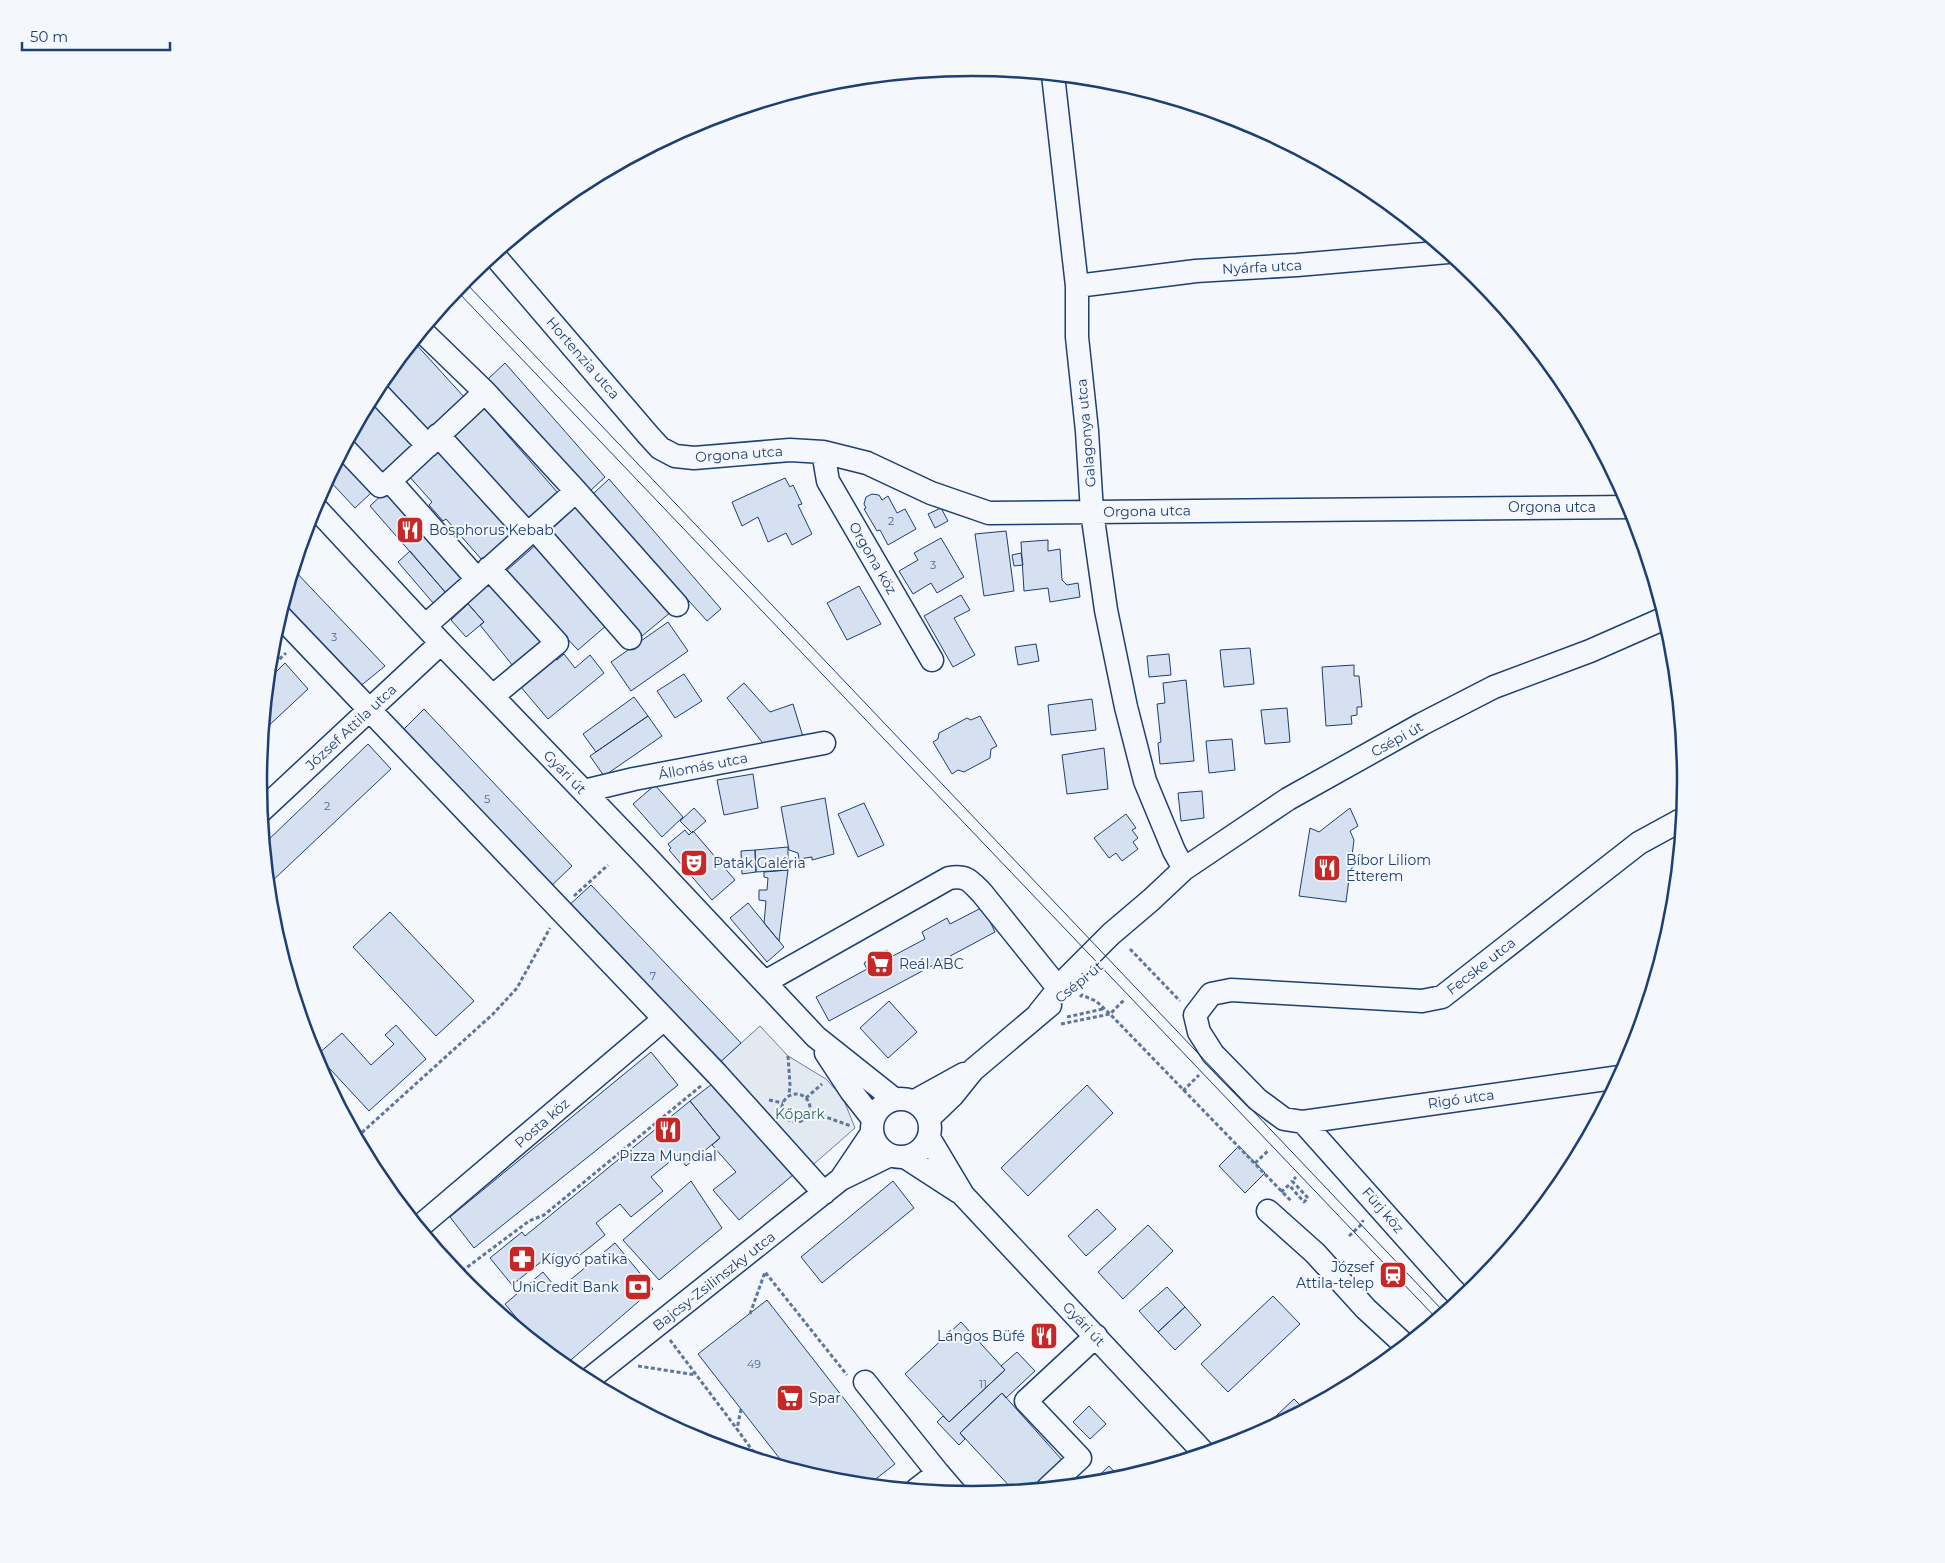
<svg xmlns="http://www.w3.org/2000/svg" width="1945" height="1563" viewBox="0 0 1945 1563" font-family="Montserrat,sans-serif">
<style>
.green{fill:#e3e9f0;stroke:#687fa3}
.building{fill:#d5e0f0;stroke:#1d3f73}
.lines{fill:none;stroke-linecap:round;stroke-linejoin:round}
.minor-casing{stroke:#1d3f73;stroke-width:25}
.path{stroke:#5e769c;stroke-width:3;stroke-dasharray:4 2.5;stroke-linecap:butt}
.minor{stroke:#f4f7fb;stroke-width:22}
.tram{stroke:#1d3f73;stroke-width:1}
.labels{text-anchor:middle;stroke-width:4;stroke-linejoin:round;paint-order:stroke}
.number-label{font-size:11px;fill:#4b6792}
.street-label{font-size:14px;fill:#1d3f73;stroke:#f4f7fb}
.poi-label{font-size:14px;fill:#1d3f73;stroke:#f4f7fb;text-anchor:start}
.park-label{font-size:14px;fill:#2c6c60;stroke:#f4f7fb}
.rim{fill:none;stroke:#1d3f73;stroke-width:2.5}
</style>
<rect width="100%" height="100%" fill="#f4f7fb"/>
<!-- green -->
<path class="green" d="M760,1026L788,1056L826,1079L843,1098L855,1128L799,1177L708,1073Z"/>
<!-- building -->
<path class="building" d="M414,342L465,398L429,432L382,381Z
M505,363L605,477L590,491L488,379Z
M370,401L413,447L383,474L350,438Z
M482,406L558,493L529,519L453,434Z
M437,448L512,533L482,560L446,519L443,521L429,505L432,502L408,475Z
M340,458L372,492L355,508L328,479Z
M785,478L790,487L793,485L802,504L798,505L812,534L792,545L786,533L768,542L758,517L742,526L732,502Z
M609,479L721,609L707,621L593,494Z
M386,491L462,578L446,593L370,506Z
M872,494L879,495L882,500L888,496L897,513L905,509L916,529L888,545L880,530L877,531L864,509L866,508L864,504L866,497Z
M577,505L671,612L642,636L549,532Z
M941,508L948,521L935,528L928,514Z
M1006,531L1014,591L984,596L975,534Z
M941,538L964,577L937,593L931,583L913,594L899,571L918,560L914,553Z
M1048,540V551L1060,549L1062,580L1067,585L1078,583L1080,597L1050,602L1048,588L1024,591L1021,542Z
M537,544L607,625L578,650L505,572Z
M410,551L446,593L434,604L398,562Z
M1021,553L1023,565L1014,566L1012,555Z
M294,570L385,666L358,688L283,608Z
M487,579L542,641L513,666L480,625L484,622L464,599Z
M859,586L881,624L847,640L827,603Z
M961,595L970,610L954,618L975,655L953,667L924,616Z
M468,604L484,622L466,637L451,620Z
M668,622L688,651L631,691L611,662Z
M1036,644L1039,661L1018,665L1015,647Z
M1250,648L1254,684L1224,687L1220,650Z
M564,654L575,668L590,655L604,673L548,719L520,686L552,657L557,660Z
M1169,654L1171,675L1149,677L1147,656Z
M285,663L308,689L263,731L269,679Z
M1354,665V676H1359L1362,707H1357V715L1351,716L1352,724L1326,726L1322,667Z
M684,674L702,701L675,718L657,691Z
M1186,680L1194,761L1160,764L1158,743L1161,742L1157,704L1165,703L1163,683Z
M744,683L770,712L793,704L804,740L766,747L727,698Z
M634,697L648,716L596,752L583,734Z
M1092,699L1096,730L1051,735L1048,705Z
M1287,708L1290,742L1265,744L1261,710Z
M424,709L572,866L548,889L401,732Z
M648,716L662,736L604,776L590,756Z
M980,716L997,746L991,749L990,758L964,772L958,770L952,774L933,742L938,739L939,733L967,718L971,720Z
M1232,739L1235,770L1209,773L1206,741Z
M368,744L391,769L269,884L265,843Z
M1104,748L1108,789L1067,794L1062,755Z
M753,774L758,808L724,815L717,780Z
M655,785L683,817L662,837L633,804Z
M1202,791L1204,818L1181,821L1178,793Z
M825,798L834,854L812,860V857L799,859L798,853L789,850L781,807Z
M864,803L884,845L858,857L838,814Z
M694,808L706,821L692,833L680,821Z
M1350,808L1358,826L1350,831L1354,840L1346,902L1299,896L1310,828L1319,832Z
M1126,814L1136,828L1132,830L1138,838L1133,842L1138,849L1122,861L1116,853L1109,858L1094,838Z
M685,830L689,835L693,831L735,880L712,900L669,850L671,848L668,844Z
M788,847V870L756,872L755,850Z
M755,850L756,872L742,874L741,851Z
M788,870L779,941L764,923L766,901L759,900V890H767L768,878L764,877V872Z
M591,885L741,1043L716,1066L565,909Z
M748,903L784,947L767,962L730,918Z
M983,907L995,932L829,1021L816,997L867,969L864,963L887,950L891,957L925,939L922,932L947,918L950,924Z
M390,912L474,1001L436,1036L353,947Z
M889,1001L917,1032L888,1058L860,1028Z
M396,1025L426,1059L369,1111L317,1055L342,1033L371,1065L394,1044L385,1035Z
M651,1052L678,1085L474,1248L450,1217Z
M712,1084L793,1175L739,1220L713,1190L736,1172L712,1145L720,1138L690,1101Z
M1087,1085L1113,1113L1028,1196L1001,1168Z
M690,1101L720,1138L686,1166L678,1155L651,1177L663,1191L631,1217L620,1204L596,1223L605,1235L564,1268L552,1253L512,1285L490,1258L522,1232L525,1236Z
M1239,1146L1265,1173L1245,1193L1219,1166Z
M691,1181L722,1228L659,1280L623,1240Z
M893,1181L914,1208L822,1283L801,1257Z
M1097,1209L1116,1229L1086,1256L1068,1236Z
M1148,1225L1173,1251L1123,1299L1098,1272Z
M615,1243L653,1289L564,1366L539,1345L505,1304L543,1272L558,1290Z
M1167,1287L1185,1307L1158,1332L1139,1311Z
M1273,1296L1300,1324L1228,1392L1201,1364Z
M767,1300L895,1464L868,1485L833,1482L787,1468L698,1354Z
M1185,1307L1201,1325L1175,1350L1158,1332Z
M961,1322L1005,1370L949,1422L905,1374Z
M1017,1352L1035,1371L1006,1398L1002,1393L960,1433L965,1439L959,1445L937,1422L943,1416L949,1422L1005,1370L1001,1366Z
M1002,1393L1063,1461L1032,1490L1014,1491L960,1433Z
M1294,1399L1305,1410L1260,1433L1259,1432Z
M1089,1406L1106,1424L1090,1439L1073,1422Z
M1109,1466L1121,1479L1090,1484Z"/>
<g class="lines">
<!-- minor casing -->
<g class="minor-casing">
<path id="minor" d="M1053,75L1077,286V337L1087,431L1092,512L1106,610L1126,707L1145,781L1174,851L1184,869
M494,255L649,436L660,448L675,456L694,458L790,450L823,452L867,463L931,493L989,513L1631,507
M1077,286L1196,271L1297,265L1448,252
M423,332L485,392L576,491
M376,391L428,446
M438,435L528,534
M345,449L380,486L390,481
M823,452L828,481L932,660
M314,506L441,643L643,853L816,1037L894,1099
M534,528L630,638
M489,568L557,643L493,696
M477,579L390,481L485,392
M280,616L717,1074L824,1193
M425,626L576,491L677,605
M584,791L634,779L824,743
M261,811L441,643
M765,982L949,878C967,875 970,881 982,893L1059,989
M1039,1013L1068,977L1111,934L1151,900L1184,869L1288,799L1422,724L1494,687L1590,651L1665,618
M826,1053L851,1091L873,1119
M1620,1077L1303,1122L1284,1119L1257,1099L1213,1054L1199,1032L1195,1015L1211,994L1231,990L1422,1001L1442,997L1639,843L1683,819
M872 1128a29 29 0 1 1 58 0a29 29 0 1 1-58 0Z
M915,1101L964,1074
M929,1118L953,1095L973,1070L1050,1005
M1303,1122L1452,1289L1462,1299
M929,1138L963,1195L1205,1454
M905,1157L959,1192
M841,1179L872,1133
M1268,1211L1315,1253L1366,1309L1405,1345
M419,1227L664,1019
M587,1381L841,1179L890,1155
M865,1382L938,1473
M1048,1488L1080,1458L1026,1401L1096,1336
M916,1490L938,1473L956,1494"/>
</g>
<!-- path -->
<path class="path" d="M270,668L286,653
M574,896L608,865
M1130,949L1180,1001
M1080,997L1082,995L1096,1001L1110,1014L1292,1202
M1067,1017L1103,1009
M1061,1024L1110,1014L1125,999
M788,1056L790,1085L789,1095
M1183,1091L1199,1075
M782 1108a14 14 0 1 1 28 0a14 14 0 1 1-28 0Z
M806,1098L822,1084
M769,1100L783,1103
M809,1111L851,1126
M357,1137L493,1014L517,988L550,928
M1255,1163L1269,1150
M1281,1192L1289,1185L1304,1202L1308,1198L1292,1181L1296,1177
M1349,1236L1362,1224L1363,1220
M462,1271L529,1221L544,1215L702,1085
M750,1314L765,1272L847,1375
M670,1340L737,1429
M638,1366L696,1375
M741,1409L737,1429L757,1457L755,1458"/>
<!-- minor -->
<use href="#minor" class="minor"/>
<!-- tram -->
<path class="tram" d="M464,281L1445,1313
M456,290L1437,1319"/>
</g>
<!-- icons -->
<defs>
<g id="restaurant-square" transform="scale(1.4375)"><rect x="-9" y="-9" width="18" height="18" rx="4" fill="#c62828" stroke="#f4f7fb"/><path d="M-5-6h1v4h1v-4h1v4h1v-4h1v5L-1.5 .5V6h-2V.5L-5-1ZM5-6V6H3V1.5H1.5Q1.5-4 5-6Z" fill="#fff"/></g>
<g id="theatre-square" transform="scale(1.4375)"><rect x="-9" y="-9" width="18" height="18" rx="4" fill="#c62828" stroke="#f4f7fb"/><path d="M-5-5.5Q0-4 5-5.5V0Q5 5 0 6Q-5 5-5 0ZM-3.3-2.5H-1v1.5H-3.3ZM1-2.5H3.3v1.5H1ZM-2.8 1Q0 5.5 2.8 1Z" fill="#fff"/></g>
<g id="supermarket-square" transform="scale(1.4375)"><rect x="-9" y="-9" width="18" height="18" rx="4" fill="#c62828" stroke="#f4f7fb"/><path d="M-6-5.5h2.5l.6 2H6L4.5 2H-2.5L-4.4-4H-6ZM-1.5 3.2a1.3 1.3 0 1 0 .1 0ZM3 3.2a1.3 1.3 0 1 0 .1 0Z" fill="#fff"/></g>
<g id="pharmacy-square" transform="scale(1.4375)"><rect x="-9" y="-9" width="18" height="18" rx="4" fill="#c62828" stroke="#f4f7fb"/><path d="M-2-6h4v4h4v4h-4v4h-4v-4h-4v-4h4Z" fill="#fff"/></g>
<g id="station-square" transform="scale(1.4375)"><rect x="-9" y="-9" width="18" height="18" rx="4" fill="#c62828" stroke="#f4f7fb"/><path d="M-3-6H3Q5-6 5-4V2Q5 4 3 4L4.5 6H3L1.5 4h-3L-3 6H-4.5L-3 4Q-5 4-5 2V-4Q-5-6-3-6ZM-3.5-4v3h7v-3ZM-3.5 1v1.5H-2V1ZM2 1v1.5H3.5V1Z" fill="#fff"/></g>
<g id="bank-square" transform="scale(1.4375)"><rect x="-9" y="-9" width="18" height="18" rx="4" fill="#c62828" stroke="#f4f7fb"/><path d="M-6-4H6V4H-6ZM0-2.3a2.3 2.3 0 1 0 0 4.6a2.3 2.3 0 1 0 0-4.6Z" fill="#fff"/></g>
</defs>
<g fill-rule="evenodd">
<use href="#restaurant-square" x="410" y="530"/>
<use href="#theatre-square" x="694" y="863"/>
<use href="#restaurant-square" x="1327" y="868"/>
<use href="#supermarket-square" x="880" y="964"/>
<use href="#restaurant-square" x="668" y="1130"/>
<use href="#pharmacy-square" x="522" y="1259"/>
<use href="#station-square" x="1393" y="1275"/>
<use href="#bank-square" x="638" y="1287"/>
<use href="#restaurant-square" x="1044" y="1336"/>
<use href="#supermarket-square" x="790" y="1398"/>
</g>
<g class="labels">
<!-- number labels -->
<g class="number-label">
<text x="891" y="525">2</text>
<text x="933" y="569">3</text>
<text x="334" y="641">3</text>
<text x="487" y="803">5</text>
<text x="327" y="810">2</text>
<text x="653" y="980">7</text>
<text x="754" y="1368">49</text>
<text x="983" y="1388">11</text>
</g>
<!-- street labels -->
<g class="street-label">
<text transform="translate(1262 267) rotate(-3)" y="5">Nyárfa utca</text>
<text transform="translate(583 358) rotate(49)" y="5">Hortenzia utca</text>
<text transform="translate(1086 433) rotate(-95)" y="5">Galagonya utca</text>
<text transform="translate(739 454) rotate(-4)" y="5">Orgona utca</text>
<text x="1552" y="512">Orgona utca</text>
<text transform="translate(1147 511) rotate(-1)" y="5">Orgona utca</text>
<text transform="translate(873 558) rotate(60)" y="5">Orgona köz</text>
<text transform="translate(351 727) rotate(-43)" y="5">József Attila utca</text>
<text transform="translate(1397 739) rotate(-29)" y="5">Csépi út</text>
<text transform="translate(703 766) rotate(-11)" y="5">Állomás utca</text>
<text transform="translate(565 772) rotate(46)" y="5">Gyári út</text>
<text transform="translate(1481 966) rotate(-38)" y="5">Fecske utca</text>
<text transform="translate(1079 982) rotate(-39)" y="5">Csépi út</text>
<text transform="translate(1461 1099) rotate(-8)" y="5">Rigó utca</text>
<text transform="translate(542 1123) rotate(-41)" y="5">Posta köz</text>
<text transform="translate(1383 1210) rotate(49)" y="5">Fürj köz</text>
<text transform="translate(714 1281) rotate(-38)" y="5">Bajcsy-Zsilinszky utca</text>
<text transform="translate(1084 1324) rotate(47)" y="5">Gyári út</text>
</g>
<!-- poi labels -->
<g class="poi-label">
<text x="429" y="535">Bosphorus Kebab</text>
<text x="1346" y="865">Bíbor Liliom<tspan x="1346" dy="16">Étterem</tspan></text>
<text x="713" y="868">Patak Galéria</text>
<text x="899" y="969">Reál ABC</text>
<text x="668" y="1161" text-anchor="middle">Pizza Mundial</text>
<text x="541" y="1264">Kígyó patika</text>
<text x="1374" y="1272" text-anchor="end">József<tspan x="1374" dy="16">Attila-telep</tspan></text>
<text x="619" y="1292" text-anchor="end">UniCredit Bank</text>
<text x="1025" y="1341" text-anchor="end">Lángos Büfé</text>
<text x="809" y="1403">Spar</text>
</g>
<!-- park labels -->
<g class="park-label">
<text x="800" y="1119">Kőpark</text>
</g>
</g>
<!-- crop -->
<path d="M0 0H1945V1563H0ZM267 781a705 705 0 1 1 1410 0a705 705 0 1 1-1410 0Z" fill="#f4f7fb" fill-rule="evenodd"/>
<path class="rim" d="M267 781a705 705 0 1 1 1410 0a705 705 0 1 1-1410 0Z"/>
<!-- scale -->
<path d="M22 42v8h148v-8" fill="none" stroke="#1d3f73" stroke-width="2.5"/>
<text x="30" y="42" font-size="15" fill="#1d3f73" stroke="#f4f7fb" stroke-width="4" paint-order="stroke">50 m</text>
</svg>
